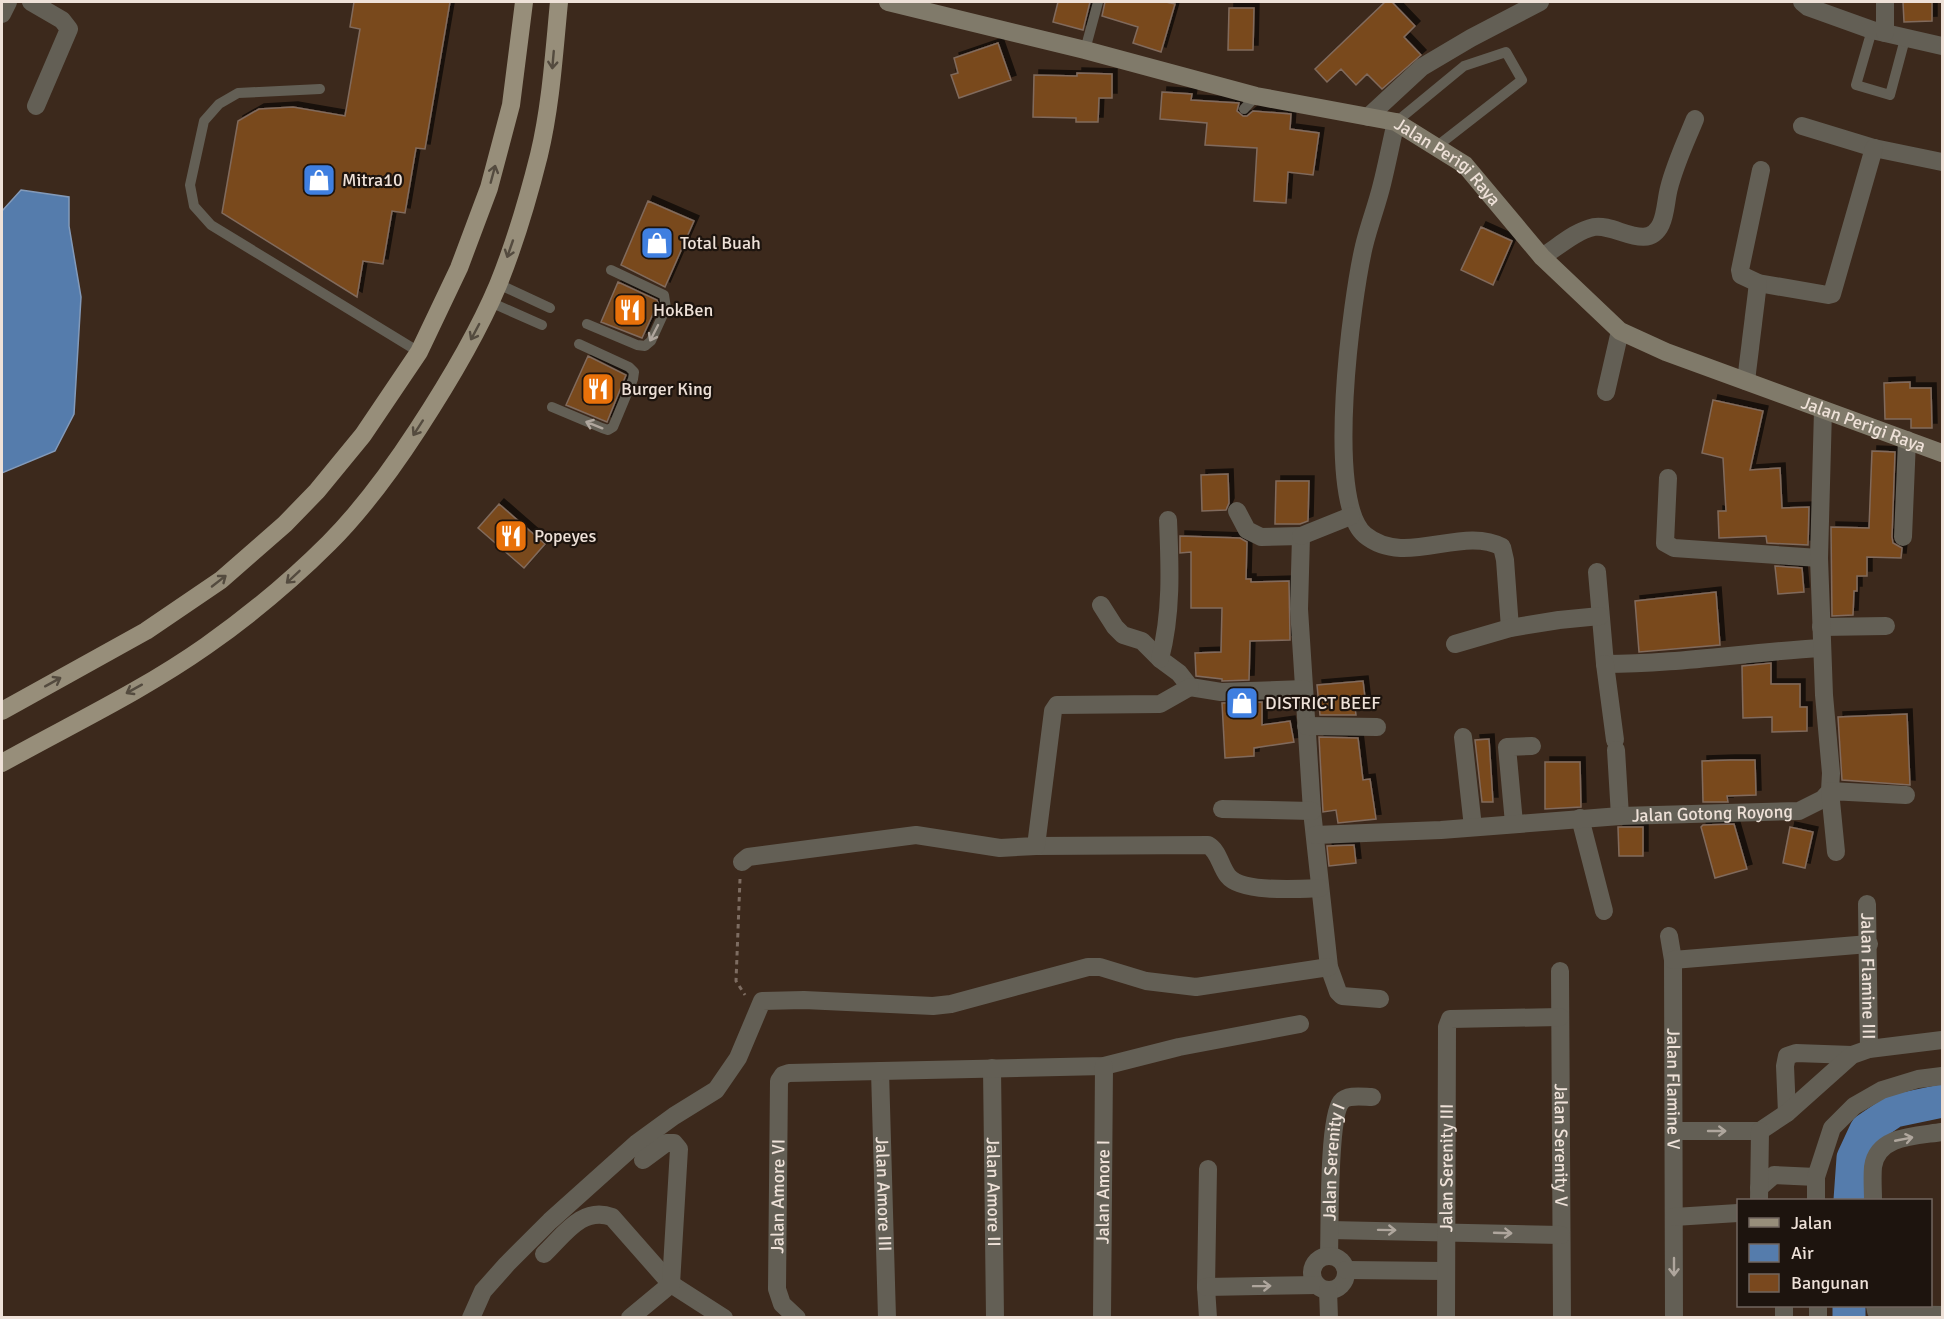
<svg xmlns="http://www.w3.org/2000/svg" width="1944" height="1319" viewBox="0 0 1944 1319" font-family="Signika,sans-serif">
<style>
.water{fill:#557cac;stroke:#839ab9;stroke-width:1.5}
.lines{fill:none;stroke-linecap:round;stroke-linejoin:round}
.river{stroke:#557cac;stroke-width:33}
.building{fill:#79481e;stroke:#816b5c;stroke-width:1.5;filter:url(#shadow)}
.path{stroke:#7d6c61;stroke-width:3;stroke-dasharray:4.5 4.5;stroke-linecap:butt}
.lane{stroke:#635f55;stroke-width:10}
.street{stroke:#635f55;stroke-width:18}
.secondary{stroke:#807a6a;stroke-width:18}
.primary{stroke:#978e7a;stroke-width:18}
.oneway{stroke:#544b3f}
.oneway2{stroke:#afa69d}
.labels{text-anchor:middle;stroke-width:4.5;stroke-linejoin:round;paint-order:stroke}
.street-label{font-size:18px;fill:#eee1d8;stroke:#1d140e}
.poi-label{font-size:18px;fill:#eee1d8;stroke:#1d140e;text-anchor:start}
</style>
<defs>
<filter id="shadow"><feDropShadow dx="5" dy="-5" stdDeviation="0" flood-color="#0009"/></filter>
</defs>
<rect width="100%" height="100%" fill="#3c291c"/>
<!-- water -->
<path class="water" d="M21,190L69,197V226L81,297L74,414L55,451L2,473V211Z"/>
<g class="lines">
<!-- river -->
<path class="river" d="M1850,1200L1853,1158L1866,1130L1894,1111L1942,1101
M1849,1318V1306"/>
</g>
<!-- building -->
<path class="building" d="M354,2H450L425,149L416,148L405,213L392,211L383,264L363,261L357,297L222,213L238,121L259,109L293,107L345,116L360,29L350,27Z
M1058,2H1090L1083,30L1053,22Z
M1105,2H1166L1175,4L1161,52L1133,43L1138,27L1102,16Z
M1385,2H1392L1415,26L1404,37L1421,55L1382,89L1367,74L1356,85L1341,69L1327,82L1315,69Z
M1903,2H1932V21L1904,22Z
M1229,8H1254L1253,50H1228Z
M998,43L1011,80L959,98L951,75L958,73L954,58Z
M1077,73L1112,74V98H1099L1098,122H1076V118L1033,117L1034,75L1077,76Z
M1162,92L1192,94L1191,100L1239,103L1237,111L1243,116H1247L1253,111L1291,114L1290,129L1319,133L1313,175L1288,172L1286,203L1254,201L1257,148L1205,145L1207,123L1160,119Z
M648,201L694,221L665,287L621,265Z
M1481,227L1512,241L1493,285L1461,270Z
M618,282L657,300L658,303L642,338L601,322Z
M588,356L626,375L607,422L566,405Z
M1910,382V388H1931L1932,428H1911V419H1885L1884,383Z
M1713,400L1763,411L1750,470L1780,468L1782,508L1809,507L1808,545L1767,543L1766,536L1719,538L1718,511H1726L1723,458L1702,453Z
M1872,451L1895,452L1892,537L1893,543L1902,548L1901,558L1867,557V576H1857V591H1854L1853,615L1832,616L1831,527L1869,528Z
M1228,474L1229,503L1226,510L1202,511L1201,475Z
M1276,481H1309L1308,521L1300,524H1275Z
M499,504L545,544L524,568L478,528Z
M1180,536L1240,538L1247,542L1246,579H1251V582L1289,581L1290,640L1250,641L1249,680L1222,681V679L1196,676L1195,653L1221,652L1222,608H1191V552L1180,553Z
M1775,566L1802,568L1804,592L1778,594Z
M1716,592L1720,645L1639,652L1635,601Z
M1771,663V684H1800V707H1807V731L1772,732V717L1743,718L1742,666Z
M1363,681L1366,706L1355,707L1356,715H1320L1317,685Z
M1262,702V725L1290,721L1294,742L1254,748V756L1225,758L1222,703Z
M1907,714L1910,785L1842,780L1838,717Z
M1319,737L1358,738L1363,780L1370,779L1376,819L1338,823L1336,810L1323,812Z
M1489,739L1493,802H1482L1475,740Z
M1730,760H1755L1756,795L1727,796L1728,802H1703L1702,761Z
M1545,762H1580L1581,807L1545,809Z
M1734,824L1747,869L1715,878L1701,827L1703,825Z
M1618,827H1643V856H1619Z
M1790,827L1813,832L1805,868L1783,863Z
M1354,845L1356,863L1329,866L1327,846Z"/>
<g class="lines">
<!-- path -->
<path class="path" d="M740,879L736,981L745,995"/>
<!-- lane -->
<path class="lane" d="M1872,30L1856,85L1890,95L1905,39
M1085,50L1098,2
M320,89L238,93L219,104L204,121L190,185L194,206L211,225L419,352
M1244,109L1256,96
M1396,122L1464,66L1506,52L1522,80L1436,147
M498,284L550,308
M490,302L542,325
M587,324L637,345L645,346L651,341L666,308L664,295L611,270
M552,407L602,428L608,430L613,427L633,379L634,372L629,367L579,344"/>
<!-- street -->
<g class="street">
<path d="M31,2L62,20L69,29L36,106"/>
<path d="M1802,2L1808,7L1872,30L1942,46"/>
<path d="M1885,2V33"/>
<path d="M2,14L8,2"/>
<path d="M1368,117L1422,67L1471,38L1540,2"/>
<path d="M1396,122C1391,143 1387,164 1382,184C1377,205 1369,225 1364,246C1352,297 1324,501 1365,535C1405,568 1462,525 1502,547L1505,560L1510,628"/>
<path d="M1802,126L1874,148L1942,162"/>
<path d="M1761,170L1740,270L1741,275L1758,283L1828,295L1832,294L1874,148"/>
<path d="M1542,257C1558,247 1575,231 1594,227C1615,223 1648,253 1661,224C1666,213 1666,199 1669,188C1675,164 1686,141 1695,119"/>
<path d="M1746,381L1758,283"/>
<path d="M1606,392L1620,331"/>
<path d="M1668,478L1665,543L1674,548L1819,558"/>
<path d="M1237,511L1247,530L1261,537L1301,536L1299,609L1312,811L1329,967L1338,992L1342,996L1380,999"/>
<path d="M1301,536L1351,516"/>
<path d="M1903,537L1907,440"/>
<path d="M1597,572L1605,664C1677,664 1749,652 1822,648"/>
<path d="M1101,605L1115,627L1123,635L1142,641L1160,659L1179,673L1190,687L1221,692L1304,689"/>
<path d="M1821,627L1886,626"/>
<path d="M1455,644L1510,628L1559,620L1600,616"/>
<path d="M1160,659C1172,613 1170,567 1168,520"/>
<path d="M1605,664L1615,740"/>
<path d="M1306,726L1377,727"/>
<path d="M1463,737L1473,827"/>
<path d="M1616,750L1620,816"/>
<path d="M1222,809L1312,811"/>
<path d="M1580,818L1604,911"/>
<path d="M1514,823L1507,747L1532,746"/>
<path id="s1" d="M1315,835L1441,830L1620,816L1799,811L1823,799L1830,791L1831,773L1824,695L1819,558L1823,410"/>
<path d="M1036,846L1208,845C1219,851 1220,866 1228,876C1241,893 1299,889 1320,888"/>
<path d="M1836,852L1830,791L1906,795"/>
<path d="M742,862L748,857L916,835L1000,848L1036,846L1053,711L1057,705L1160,704L1190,687"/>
<path id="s2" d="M1867,904L1869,1049"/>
<path id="s3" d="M1669,936L1673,960L1674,1318"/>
<path d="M1673,960L1869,944"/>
<path id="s4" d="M1560,971L1562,1318"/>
<path id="s5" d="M992,1068L995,1318"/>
<path id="s6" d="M880,1071L887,1318"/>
<path d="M1787,1113L1785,1066L1787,1056L1796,1053L1852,1055"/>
<path d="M1674,1131H1760"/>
<path d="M1760,1131L1787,1113L1852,1055L1869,1049L1942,1040"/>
<path d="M1208,1169L1206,1287L1208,1318"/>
<path d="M1759,1188L1774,1175L1816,1177"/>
<path d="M1759,1200L1760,1131"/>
<path d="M1816,1200V1177L1832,1128L1854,1106L1882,1090L1918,1079L1942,1076"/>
<path d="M1873,1200C1873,1190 1872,1178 1873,1167C1877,1135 1917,1136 1942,1132"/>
<path d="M1674,1217L1738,1213"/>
<path d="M1330,1230L1561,1235"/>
<path d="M544,1254C564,1235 582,1206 612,1217L671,1284L724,1318"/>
<path id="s7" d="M1329,1255C1330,1228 1328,1119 1341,1102C1347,1094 1364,1097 1372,1097"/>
<circle cx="1329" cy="1273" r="17"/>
<path d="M1346,1270L1445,1271"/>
<path d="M1206,1287L1317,1285"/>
<path d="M1328,1290L1329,1318"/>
<path d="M1818,1306V1318"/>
<path d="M1875,1306L1876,1311L1882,1314L1942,1315"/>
<path d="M471,1318L483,1291L507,1264L550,1221L637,1143L674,1116L716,1090L738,1058L762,1001L804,1000L933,1006L951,1004L1088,967H1100L1146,981L1196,987L1329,967"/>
<path d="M630,1318L671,1284L679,1149L674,1143H666L643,1160"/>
<path id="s8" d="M797,1318L782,1304L777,1289L779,1081L783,1075L789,1073L1104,1066L1179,1047L1300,1024"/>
<path id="s9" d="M1102,1318L1104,1066"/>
<path id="s10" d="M1446,1318L1447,1027L1450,1019L1560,1017"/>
<path d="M1784,1318V1306"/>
</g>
<!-- secondary -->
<path class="secondary" id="s11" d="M888,2L1085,50L1256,96L1396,122L1465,165L1542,257L1620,331L1666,352L1942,453"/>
<!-- primary -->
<path class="primary" d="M2,711L146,631L221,580L285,524L317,491L363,435L419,352L459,268L489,188L511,105L524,2
M2,763C70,725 142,691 206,646C250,615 291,581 329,543C363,509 392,469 418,429C448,383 477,335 498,285C515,243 528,199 539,155C551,105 554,53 559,2"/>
</g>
<!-- one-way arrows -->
<defs><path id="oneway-shaft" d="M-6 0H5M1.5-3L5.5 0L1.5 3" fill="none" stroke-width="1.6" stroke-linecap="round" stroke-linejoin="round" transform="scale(1.5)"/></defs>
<g class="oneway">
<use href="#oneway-shaft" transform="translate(553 60) rotate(95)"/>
<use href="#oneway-shaft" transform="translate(493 174) rotate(-75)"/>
<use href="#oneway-shaft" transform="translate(510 249) rotate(109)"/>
<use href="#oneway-shaft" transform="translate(475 332) rotate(118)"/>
<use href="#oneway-shaft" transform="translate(418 428) rotate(123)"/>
<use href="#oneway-shaft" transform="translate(293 577) rotate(137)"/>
<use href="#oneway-shaft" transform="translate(219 581) rotate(-38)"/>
<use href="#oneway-shaft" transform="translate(53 682) rotate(-29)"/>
<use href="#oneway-shaft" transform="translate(134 689) rotate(151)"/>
</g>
<g class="oneway2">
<use href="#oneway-shaft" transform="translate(654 333) rotate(117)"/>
<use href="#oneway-shaft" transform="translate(594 425) rotate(-158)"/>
<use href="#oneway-shaft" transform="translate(1717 1131)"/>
<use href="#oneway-shaft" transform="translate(1904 1139) rotate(-11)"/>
<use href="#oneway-shaft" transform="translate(1387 1230) rotate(1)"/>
<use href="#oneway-shaft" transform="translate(1503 1233) rotate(2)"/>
<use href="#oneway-shaft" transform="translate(1674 1267) rotate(90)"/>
<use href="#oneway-shaft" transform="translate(1262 1286) rotate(-1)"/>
</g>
<!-- icons -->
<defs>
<g id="shop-square" transform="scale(1.725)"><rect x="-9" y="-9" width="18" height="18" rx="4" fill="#3f7fe0" stroke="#1d140e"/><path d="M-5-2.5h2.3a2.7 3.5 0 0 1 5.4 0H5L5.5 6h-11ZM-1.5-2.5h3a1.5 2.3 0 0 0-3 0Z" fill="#fff"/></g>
<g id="restaurant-square" transform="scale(1.725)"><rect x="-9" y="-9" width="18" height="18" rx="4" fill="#e8710a" stroke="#1d140e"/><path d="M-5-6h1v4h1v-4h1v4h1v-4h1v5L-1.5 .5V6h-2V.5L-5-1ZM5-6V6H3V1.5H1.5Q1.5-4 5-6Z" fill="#fff"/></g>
</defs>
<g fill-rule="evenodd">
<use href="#shop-square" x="319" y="180"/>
<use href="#shop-square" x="657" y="243"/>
<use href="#restaurant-square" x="630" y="310"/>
<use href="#restaurant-square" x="598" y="389"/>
<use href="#restaurant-square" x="511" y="536"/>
<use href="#shop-square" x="1242" y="703"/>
</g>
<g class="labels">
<!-- street labels -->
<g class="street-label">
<text dy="6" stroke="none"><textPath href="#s11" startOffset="588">Jalan Perigi Raya</textPath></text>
<text dy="6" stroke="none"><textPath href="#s11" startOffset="1092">Jalan Perigi Raya</textPath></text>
<text dy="6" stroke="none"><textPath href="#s1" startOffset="398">Jalan Gotong Royong</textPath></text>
<text dy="6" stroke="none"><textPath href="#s2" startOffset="72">Jalan Flamine III</textPath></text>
<text dy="6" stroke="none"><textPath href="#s3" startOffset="153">Jalan Flamine V</textPath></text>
<text dy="6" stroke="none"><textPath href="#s4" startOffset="174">Jalan Serenity V</textPath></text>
<text dy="6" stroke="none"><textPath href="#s7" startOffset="93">Jalan Serenity I</textPath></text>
<text dy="6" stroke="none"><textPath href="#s10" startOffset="150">Jalan Serenity III</textPath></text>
<text dy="6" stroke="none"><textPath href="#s9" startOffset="126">Jalan Amore I</textPath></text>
<text dy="6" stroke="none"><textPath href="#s5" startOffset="124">Jalan Amore II</textPath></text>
<text dy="6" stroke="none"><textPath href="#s6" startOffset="123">Jalan Amore III</textPath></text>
<text dy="6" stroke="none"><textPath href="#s8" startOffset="129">Jalan Amore VI</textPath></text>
</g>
<!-- poi labels -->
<g class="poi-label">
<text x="342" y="186">Mitra10</text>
<text x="680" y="249">Total Buah</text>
<text x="653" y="316">HokBen</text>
<text x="621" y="395">Burger King</text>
<text x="534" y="542">Popeyes</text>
<text x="1265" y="709">DISTRICT BEEF</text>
</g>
</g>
<!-- border -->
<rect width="1944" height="1319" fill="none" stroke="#eee1d8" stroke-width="6"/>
<!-- legend -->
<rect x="1737" y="1199" width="195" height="108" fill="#1d140e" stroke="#71665f" stroke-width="1.5"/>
<rect x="1749" y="1218" width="30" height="9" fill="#978e7a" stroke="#71665f" stroke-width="1.5"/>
<text x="1791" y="1229" font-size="18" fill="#eee1d8">Jalan</text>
<rect x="1749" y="1244" width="30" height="18" fill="#557cac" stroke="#71665f" stroke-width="1.5"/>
<text x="1791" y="1259" font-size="18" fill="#eee1d8">Air</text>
<rect x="1749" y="1274" width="30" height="18" fill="#79481e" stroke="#71665f" stroke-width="1.5"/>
<text x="1791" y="1289" font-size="18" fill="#eee1d8">Bangunan</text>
</svg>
